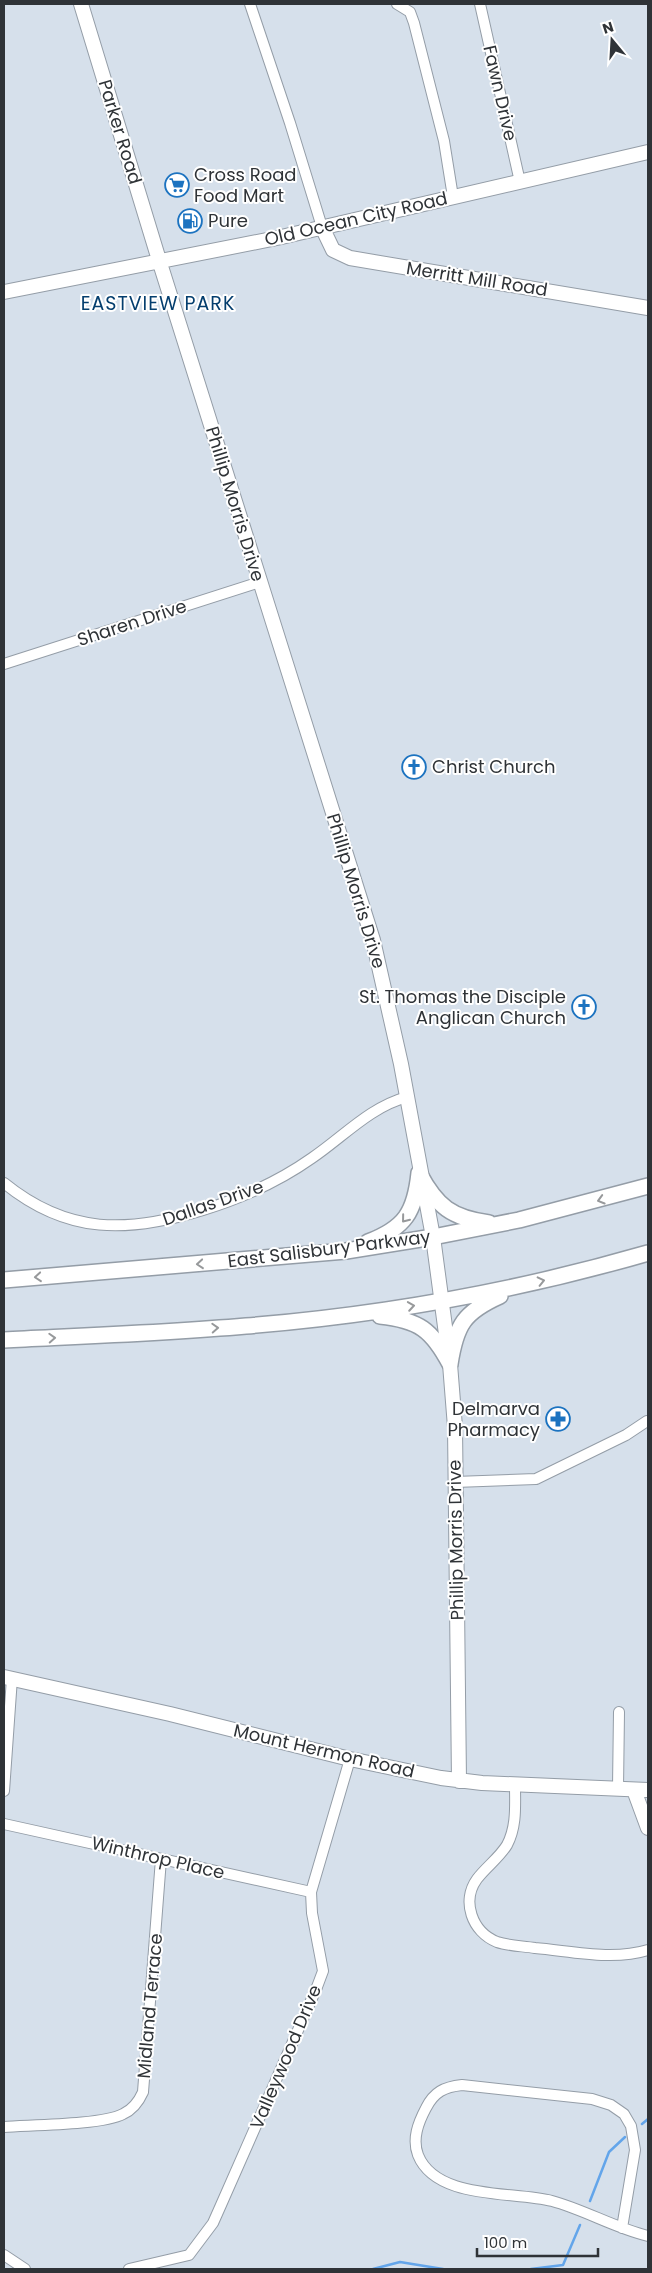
<svg xmlns="http://www.w3.org/2000/svg" width="652" height="2273" viewBox="0 0 652 2273" font-family="Poppins,sans-serif">
<style>
.lines{fill:none;stroke-linecap:round;stroke-linejoin:round}
.stream{stroke:#63a5ea;stroke-width:2.5}
.street-casing{stroke:#949da7;stroke-width:12}
.secondary-casing{stroke:#949da7;stroke-width:16}
.primary-casing{stroke:#949da7;stroke-width:18}
.street{stroke:#fff;stroke-width:10}
.secondary{stroke:#fff;stroke-width:14}
.primary{stroke:#fff;stroke-width:15}
.oneway{stroke:#97999b}
.labels{text-anchor:middle;stroke-width:4;stroke-linejoin:round;paint-order:stroke}
.street-label{font-size:18px;fill:#2f3337;stroke:#fff}
.poi-label{font-size:18px;fill:#2f3337;stroke:#fff;text-anchor:start}
.neighbourhood-label{font-size:19px;letter-spacing:1px;fill:#043e6e;stroke:#fff}
</style>
<rect width="100%" height="100%" fill="#d6e0eb"/>
<g class="lines">
<!-- stream -->
<path class="stream" d="M642,2124L648,2119
M590,2201L609,2152L625,2137
M373,2269L400,2262L443,2269
M531,2269L563,2265L580,2225"/>
<!-- street casing -->
<g class="street-casing">
<path id="street" d="M250,4L290,123L322,227
M397,4L410,12L414,23L444,141L453,197
M480,4L520,182
M4,664L260,582
M4,1183C68,1235 128,1233 203,1210C242,1198 278,1182 312,1158C343,1137 370,1107 407,1097
M455,1482L536,1479L626,1435L647,1421
M515,1785C515,1805 517,1826 507,1845C499,1858 486,1867 477,1879C461,1901 472,1932 497,1942C509,1946 523,1946 535,1948C571,1951 612,1961 648,1950
M618,1788L619,1712
M4,1791L12,1678
M4,1824L311,1892
M4,2127C31,2125 102,2125 123,2114C132,2110 139,2101 143,2092L161,1859
M622,2228L635,2150L631,2126L624,2114L611,2105L592,2099L462,2085C444,2087 434,2092 426,2108C418,2123 412,2139 418,2155C436,2200 512,2191 552,2201C585,2210 615,2228 648,2236
M4,2255L25,2269
M129,2269L189,2255L213,2223L221,2205L317,1987L323,1971L312,1913L311,1892L350,1759"/>
</g>
<!-- secondary casing -->
<g class="secondary-casing">
<path id="secondary" d="M81,4L159,260L373,940L401,1064L433,1237L450,1364L455,1427L459,1781
M322,227L333,250L350,258L648,308
M4,292L277,238L648,152
M4,1677L170,1714L350,1759L441,1778L482,1783L648,1790
M634,1790L648,1828"/>
</g>
<!-- primary casing -->
<g class="primary-casing">
<path id="primary" d="M419,1173C437,1207 452,1218 489,1223
M368,1242C405,1228 415,1212 419,1173
M4,1280L346,1251L433,1237L519,1220L648,1186
M380,1316C419,1320 432,1330 450,1364
M4,1340C84,1336 165,1333 246,1326C382,1315 517,1291 648,1253
M450,1364C456,1325 464,1312 500,1296"/>
</g>
<!-- street -->
<use href="#street" class="street"/>
<!-- secondary -->
<use href="#secondary" class="secondary"/>
<!-- primary -->
<use href="#primary" class="primary"/>
</g>
<!-- one-way arrows -->
<defs><path id="oneway-chevron" d="M-2-3.5L2.5 0L-2 3.5" fill="none" stroke-width="1.6" stroke-linecap="round" stroke-linejoin="round" transform="scale(1.25)"/></defs>
<g class="oneway">
<use href="#oneway-chevron" transform="translate(601 1200) rotate(164)"/>
<use href="#oneway-chevron" transform="translate(405 1219) rotate(129)"/>
<use href="#oneway-chevron" transform="translate(200 1264) rotate(175)"/>
<use href="#oneway-chevron" transform="translate(38 1277) rotate(175)"/>
<use href="#oneway-chevron" transform="translate(541 1281) rotate(-13)"/>
<use href="#oneway-chevron" transform="translate(411 1306) rotate(-9)"/>
<use href="#oneway-chevron" transform="translate(215 1328) rotate(-3)"/>
<use href="#oneway-chevron" transform="translate(52 1338) rotate(-3)"/>
</g>
<!-- icons -->
<defs>
<g id="supermarket-ring" transform="scale(1.25)"><circle r="9.5" fill="#fff" stroke="#1c73c0" stroke-width="1.5"/><path d="M-6-5.5h2.5l.6 2H6L4.5 2H-2.5L-4.4-4H-6ZM-1.5 3.2a1.3 1.3 0 1 0 .1 0ZM3 3.2a1.3 1.3 0 1 0 .1 0Z" fill="#1c73c0"/></g>
<g id="fuel-ring" transform="scale(1.25)"><circle r="9.5" fill="#fff" stroke="#1c73c0" stroke-width="1.5"/><path d="M-5.5-6h7V0h2V4h1.3V-2.5L3-4.5l.8-.8L6-3V5H2.5V1h-1V6h-7ZM-4.2-4.7v3.2H.2V-4.7Z" fill="#1c73c0"/></g>
<g id="church-ring" transform="scale(1.25)"><circle r="9.5" fill="#fff" stroke="#1c73c0" stroke-width="1.5"/><path d="M-1.2-6h2.4v3.5h3.3v2.4h-3.3V6h-2.4V-.1h-3.3v-2.4h3.3Z" fill="#1c73c0"/></g>
<g id="pharmacy-ring" transform="scale(1.25)"><circle r="9.5" fill="#fff" stroke="#1c73c0" stroke-width="1.5"/><path d="M-2-6h4v4h4v4h-4v4h-4v-4h-4v-4h4Z" fill="#1c73c0"/></g>
</defs>
<g fill-rule="evenodd">
<use href="#supermarket-ring" x="177" y="185"/>
<use href="#fuel-ring" x="190" y="221"/>
<use href="#church-ring" x="414" y="767"/>
<use href="#church-ring" x="584" y="1007"/>
<use href="#pharmacy-ring" x="558" y="1419"/>
</g>
<g class="labels">
<!-- street labels -->
<g class="street-label">
<text transform="translate(500 93) rotate(77)" y="6">Fawn Drive</text>
<text transform="translate(120 132) rotate(73)" y="6">Parker Road</text>
<text transform="translate(356 219) rotate(-13)" y="6">Old Ocean City Road</text>
<text transform="translate(477 279) rotate(9)" y="6">Merritt Mill Road</text>
<text transform="translate(235 504) rotate(73)" y="6">Phillip Morris Drive</text>
<text transform="translate(132 623) rotate(-18)" y="6">Sharen Drive</text>
<text transform="translate(356 891) rotate(73)" y="6">Phillip Morris Drive</text>
<text transform="translate(213 1203) rotate(-19)" y="6">Dallas Drive</text>
<text transform="translate(329 1249) rotate(-7)" y="6">East Salisbury Parkway</text>
<text transform="translate(456 1540) rotate(-91)" y="6">Phillip Morris Drive</text>
<text transform="translate(324 1751) rotate(13)" y="6">Mount Hermon Road</text>
<text transform="translate(158 1858) rotate(13)" y="6">Winthrop Place</text>
<text transform="translate(150 2006) rotate(-85)" y="6">Midland Terrace</text>
<text transform="translate(286 2057) rotate(-67)" y="6">Valleywood Drive</text>
</g>
<!-- poi labels -->
<g class="poi-label">
<text x="194" y="181">Cross Road<tspan x="194" dy="21">Food Mart</tspan></text>
<text x="208" y="227">Pure</text>
<text x="432" y="773">Christ Church</text>
<text x="566" y="1003" text-anchor="end">St. Thomas the Disciple<tspan x="566" dy="21">Anglican Church</tspan></text>
<text x="540" y="1415" text-anchor="end">Delmarva<tspan x="540" dy="21">Pharmacy</tspan></text>
</g>
<!-- neighbourhood labels -->
<g class="neighbourhood-label">
<text x="158" y="310">EASTVIEW PARK</text>
</g>
</g>
<!-- border -->
<rect width="652" height="2273" fill="none" stroke="#2f3337" stroke-width="10"/>
<!-- north arrow -->
<g transform="translate(612 40) rotate(342)" stroke="#ffffff" stroke-width="4" paint-order="stroke">
<path d="M0-4L9 19L0 12L-9 19Z" fill="#2f3337"/>
<text y="-8" font-size="14" font-weight="bold" text-anchor="middle" fill="#2f3337">N</text>
</g>
<!-- scale -->
<path d="M477 2248v8h121v-8" fill="none" stroke="#2f3337" stroke-width="2.5"/>
<text x="484" y="2248" font-size="15" fill="#2f3337" stroke="#ffffff" stroke-width="4" paint-order="stroke">100 m</text>
</svg>
